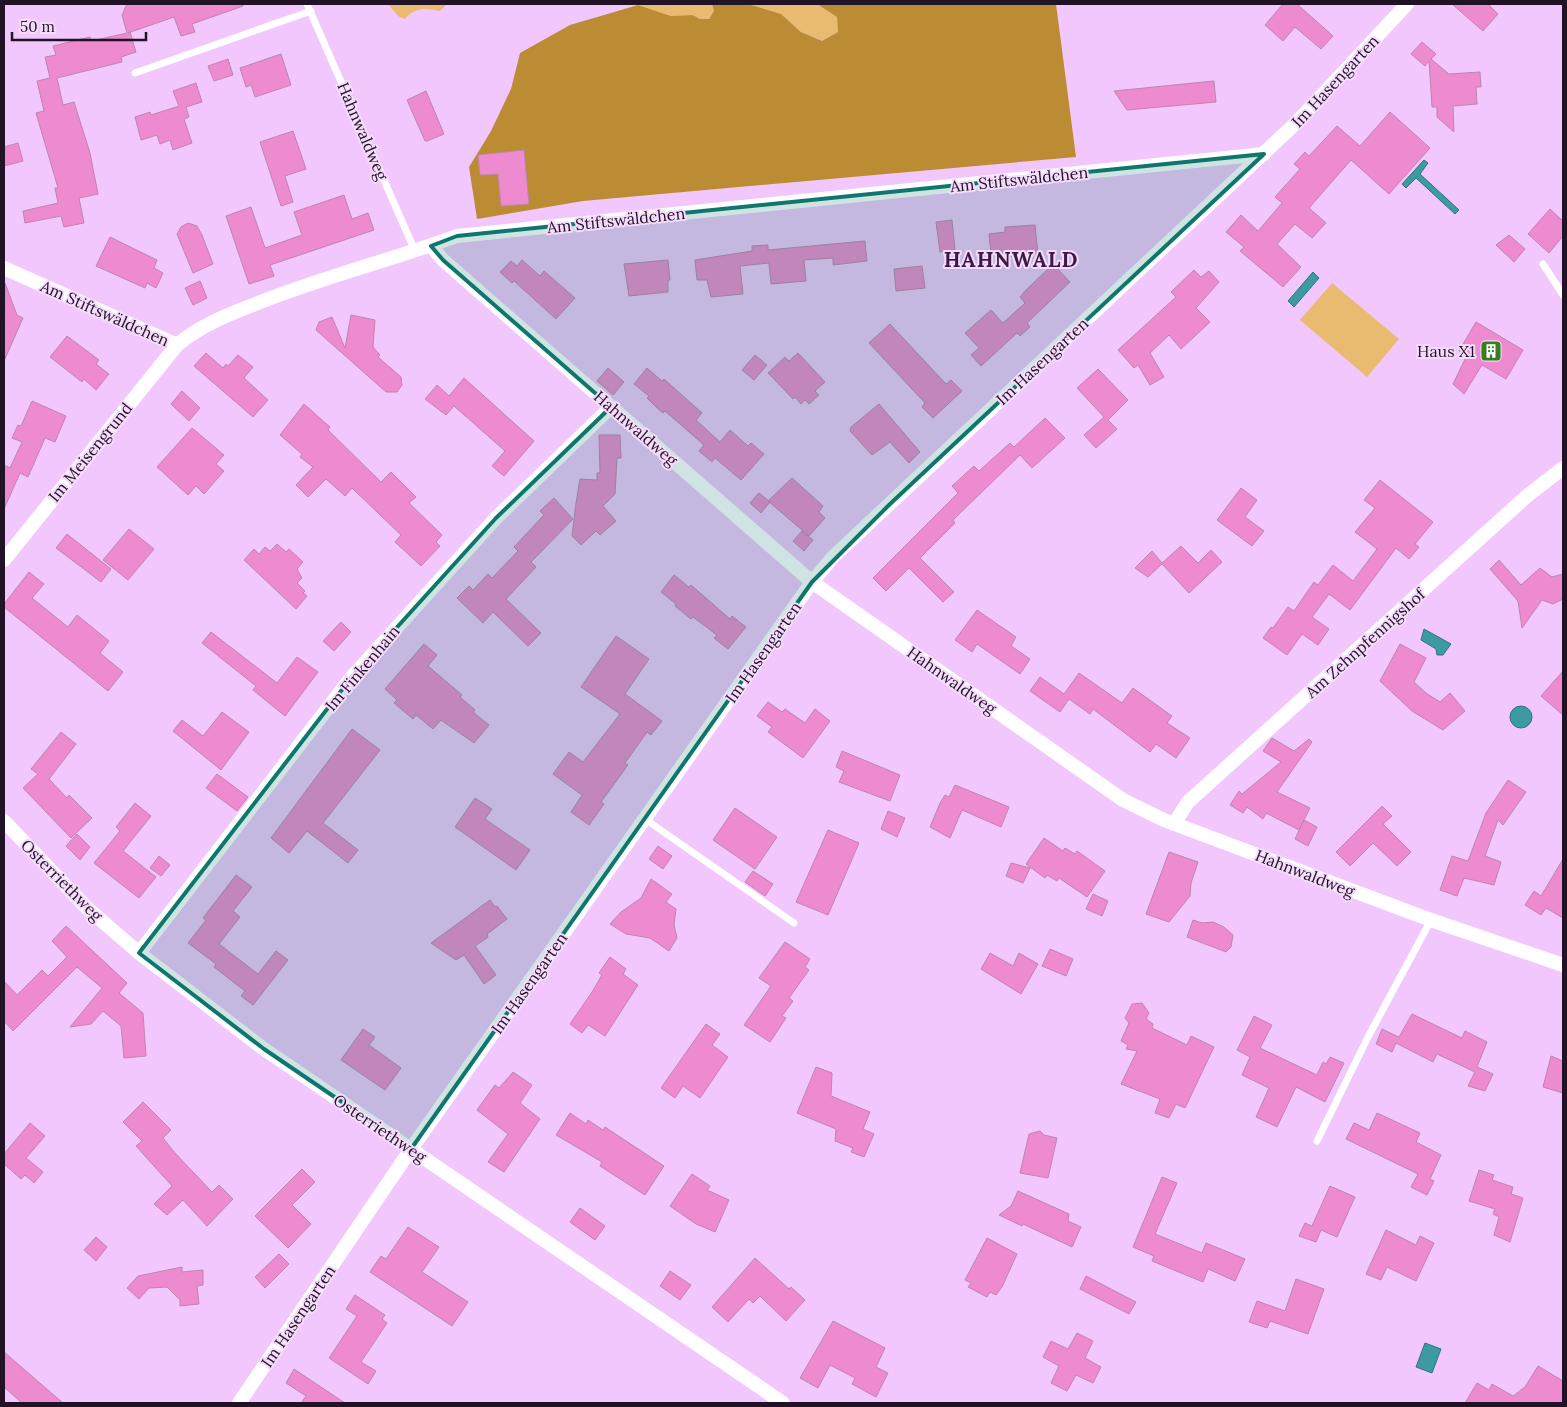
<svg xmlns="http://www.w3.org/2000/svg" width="1567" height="1407" viewBox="0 0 1567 1407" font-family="Lora,serif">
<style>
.green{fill:#e8bb71}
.forest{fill:#bc8c34}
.water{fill:#3c9ba0;stroke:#34727b}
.building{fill:#ee8ad0;stroke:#be86ac}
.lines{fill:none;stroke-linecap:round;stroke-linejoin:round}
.service{stroke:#fff;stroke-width:7}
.minor{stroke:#fff;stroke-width:14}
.marked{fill:#0f766e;fill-opacity:0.2;stroke:#0f766e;stroke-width:4;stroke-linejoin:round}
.labels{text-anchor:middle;stroke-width:4;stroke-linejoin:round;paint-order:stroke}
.street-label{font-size:16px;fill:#211225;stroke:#f5dbfc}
.poi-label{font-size:16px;fill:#211225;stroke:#f5dbfc;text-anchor:end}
.district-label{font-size:21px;font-weight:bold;letter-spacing:1px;fill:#3b1944;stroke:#f5dbfc}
</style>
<rect width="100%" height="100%" fill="#f2c7fd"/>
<!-- green -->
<path class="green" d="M388,4H447L440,11C426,8 415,7 405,19L398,16Z
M635,4H712L714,11L709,19H700L693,15L671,16Z
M748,4H817L837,17L838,32L822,41L801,32L781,14Z
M1332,283L1399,339L1367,377L1300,320Z"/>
<!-- forest -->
<path class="forest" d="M712,4H748L781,14L801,32L822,41L838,32L837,17L817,4H1056L1076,157L583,201L477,219L469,167L491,131L511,89L520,53L570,25L638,5L671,16L693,15L700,19H709L714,11Z"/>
<!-- water -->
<path class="water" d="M1424,160L1428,163L1420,174L1459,210L1455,214L1416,178L1406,188L1402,184Z
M1313,272L1319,278L1294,307L1288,301Z
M1424,629L1451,644L1443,655H1437L1436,649L1421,640Z
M1510 717a11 11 0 1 1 22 0a11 11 0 1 1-22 0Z
M1425,1343L1441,1349L1432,1373L1416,1367Z"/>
<!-- building -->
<path class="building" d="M127,4H243V6L192,24L195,32L181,36L174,17L128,33L130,32L136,52L121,57L122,62L57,78L63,105L74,102L90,153L98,194L79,198L84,223L64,227L61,216L25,223L23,211L58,203L55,188H58L36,113L44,111L37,81L50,78L45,57L56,55L53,46L90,37L91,41L127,33L122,15Z
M1283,4H1297L1333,36L1321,49L1295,27L1283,41L1265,25Z
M1452,4H1488L1498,14L1483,31Z
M1422,42L1436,54L1431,59L1449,74L1480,72L1481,87H1476L1477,104L1453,106L1454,132L1437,117V107H1432L1429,61L1425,66L1411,54Z
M281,54L291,85L255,97L251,85L246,87L240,68Z
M228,59L233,75L214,81L208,66Z
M1214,81L1216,102L1127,110L1114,91Z
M196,83L202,102L186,107L189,117L184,119L192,143L173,150L170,140L160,144L157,135L141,140L135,117L150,112L151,115L179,106L173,91Z
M426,91L444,134L427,141H425L407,100Z
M1390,112L1430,148L1389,194L1351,160L1309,208L1326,223L1312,238L1295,224L1277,244L1301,267L1283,287L1240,251L1244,247L1226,232L1241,215L1258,231L1282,203L1275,197L1300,169L1294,164L1305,152L1309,156L1337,126L1360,146Z
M293,131L306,169L285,176L293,202L281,206L260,142Z
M18,143L23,161L4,166V147Z
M524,150L529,204L501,206L498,174L480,175L478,155Z
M344,195L352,219L368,213L374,230L270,265L274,276L249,284L226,216L251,207L265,248L302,235L294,212Z
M1550,209L1563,221V236L1549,253L1528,234Z
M952,220L955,250L940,252L936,222Z
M188,223L197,226L202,235L213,264L193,273L177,234L181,227Z
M1035,225L1038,254L1007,257V253L991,255L989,234L1005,232V227Z
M1509,235L1525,249L1514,262L1496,245Z
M110,237L157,260L154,268L163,273L156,288L147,283L145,288L96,266Z
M865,241L867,261L833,265V258L804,260L806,281L771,284L769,263L740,266L743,294L711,297L707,280H697L695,260L752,251V246L768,245V250Z
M522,260L540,276L544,271L575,298L556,319L514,281L512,283L500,272L511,261L517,266Z
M668,260L670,280H668V292L629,296L624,264Z
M1053,264L1070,282L1027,323L1030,327L1020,336L1017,333L981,366L971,355L979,348L965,333L991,310L1003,323L1025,303L1020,297L1025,291Z
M922,266L925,288L896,291L894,269Z
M1194,270L1201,277L1209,271L1219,282L1196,308L1210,322L1181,349L1169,335L1150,353L1164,377L1150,385L1138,365L1134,368L1118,350L1176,297L1171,292Z
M200,281L207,298L193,305L185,288Z
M5,283L17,315L23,318L4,361Z
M351,315L375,320L373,347L380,355L378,357L401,377L402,385L397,392H386L316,330L319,322L332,317L345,348Z
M1476,322L1523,350L1506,379L1482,365L1464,394L1453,384L1467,355L1459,351Z
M890,324L946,384L951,380L962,391L933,418L922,407L925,403L869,343Z
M67,336L99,360L96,364L109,374L96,390L84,379L82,382L50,357Z
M206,353L223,368L226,364L228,366L238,355L253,367L244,378L268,400L253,417L194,366Z
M798,353L825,382L815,391L819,395L809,404L805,400L801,404L795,397L793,399L768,373L785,357L789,361Z
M755,355L767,365L754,380L742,370Z
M608,368L624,382L613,395L597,381Z
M647,368L662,381L664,379L702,413L696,420L720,442L730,430L748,446L751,443L764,454L741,480L715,458L712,462L699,451L704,445L665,411L663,413L655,406L647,398L649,396L634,384Z
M1098,369L1128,400L1108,420L1117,429L1096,448L1084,435L1104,417L1077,388Z
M464,378L534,441L504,476L492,466L505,451L454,406L446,415L425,399L437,385L449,396Z
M182,391L200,408L189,421L171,404Z
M32,401L66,416L55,442L45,438L28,477L20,473L4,509V465L10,468L22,442L12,438L18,425L21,426Z
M304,404L330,427L328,430L381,482L391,472L416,497L409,503L442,535L436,542L440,546L421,566L395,542L401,535L352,488L345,496L326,479L308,497L296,485L313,467L300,457L302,454L280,435Z
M879,404L920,452L909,463L890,442L872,455L850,431L851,427Z
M1045,418L1065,438L1032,468L1020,455L953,520L955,523L920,558L954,592L943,602L909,568L886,591L873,578L958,493L952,486L974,466L979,471L1010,443L1014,447Z
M192,428L224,455L216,464L224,471L204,494L196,486L188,495L157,467Z
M599,435H620L621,458H617L615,494L603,506L616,521L600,535L596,531L581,545L572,536L576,503L580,479L597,480V473H600Z
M792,478L823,506L819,512L825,518L809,536L768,501Z
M1380,480L1433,522L1415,544L1419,547L1409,559L1396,548L1350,610L1329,594L1312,617L1329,629L1318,645L1302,634L1287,655L1263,638L1271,627L1273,628L1288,607L1294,611L1314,582L1318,585L1333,565L1353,581L1377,549L1355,532L1375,508L1364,500Z
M1241,488L1257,500L1245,517L1264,531L1252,546L1217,520Z
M759,493L770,502L761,513L750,503Z
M554,498L573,519L531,562L536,567L506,599L541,633L528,646L493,612L483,623L457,598L469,586L473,590L488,574L492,578L518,551L514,547L544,515L540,511Z
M129,529L154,549L128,580L103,560Z
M802,531L813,540L804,551L793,541Z
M67,534L111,569L101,582L56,548Z
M277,544L286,552L289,549L303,562L297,569L302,578L297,583L305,591L303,593L307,596L296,609L244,560L254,549L259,554L265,547L270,551Z
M1181,546L1198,563L1211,550L1222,562L1189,593L1162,564L1148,577L1135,568L1152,551L1162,563Z
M1499,560L1521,585L1540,568L1552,577L1563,574V599L1553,604L1542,600L1522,628L1518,601L1490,569Z
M29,572L44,584L32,598L68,627L77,615L109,641L100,653L123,672L108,691L4,607V604Z
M674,575L689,587L691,585L730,619L732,616L746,627L728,649L714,638L717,635L693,617L691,619L675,606L676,604L661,592Z
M977,610L1016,637L1011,646L1030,659L1020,674L977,644L972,652L955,640Z
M341,622L351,632L334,651L323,641Z
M211,632L277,683L297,657L318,672L285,716L253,690L256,686L202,643Z
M616,636L649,659L625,694L662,721L651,735L647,732L625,763L628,765L601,802L604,804L589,825L571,812L582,795L553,774L569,752L583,762L620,714L581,687Z
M424,644L437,655L428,666L462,695L460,697L475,710L473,712L489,725L474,743L441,720L433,729L416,715L413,719L394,703L397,700L385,689Z
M1400,644L1426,658L1414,682L1426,693L1440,702L1450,693L1465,711L1443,730L1412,711L1380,681Z
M1563,671V715L1541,696Z
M1079,673L1122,703L1133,688L1172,716L1167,723L1190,738L1176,758L1156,744L1150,752L1093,709L1090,714L1069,699L1060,712L1030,691L1040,677L1064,694Z
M768,702L782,712L785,709L805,723L815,709L830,721L803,758L768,732L772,727L757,716Z
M222,712L249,732L221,770L173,731L182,720L203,736Z
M352,729L380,750L323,823L358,850L348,863L307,831L289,853L271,838Z
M61,732L76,744L49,779L67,798L69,795L92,818L71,838L23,788L38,774L31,769Z
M1272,738L1294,751L1309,739L1312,742L1277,792L1310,808L1299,830L1266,813L1263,819L1247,807L1243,813L1230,805L1239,791L1242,794L1281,762L1263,751Z
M842,751L900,775L890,801L839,782L844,771L836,767Z
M217,774L248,797L237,811L206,788Z
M1508,780L1526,792L1503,825L1498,820L1485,856L1501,862L1494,885L1464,878L1457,896L1440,890L1452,856L1468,861L1486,813Z
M955,785L1009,807L1001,827L962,810L950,838L930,827L940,803L945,795L949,797Z
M475,798L492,809L485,819L530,850L516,870L455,827Z
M135,803L151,816L123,851L156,877L139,898L94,863L120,831L116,827Z
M1382,806L1392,816L1383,824L1411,852L1397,866L1373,843L1350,866L1336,852Z
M735,808L777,837L755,869L713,840Z
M888,811L905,818L897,837L881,829Z
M1304,820L1317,827L1308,846L1295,839Z
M828,830L859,843L828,915L796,902Z
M77,834L90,847L80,860L66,846Z
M1044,838L1063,851L1065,848L1075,854L1077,851L1105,871L1087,897L1059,878L1057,881L1047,875L1045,878L1026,864Z
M658,846L672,856L663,869L649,859Z
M1169,852L1198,862L1191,883L1190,896L1169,922L1146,914Z
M159,856L170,865L161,876L150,868Z
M1563,859V918L1546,908L1541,915L1525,905L1534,891L1541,896Z
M1011,863L1030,868L1023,883L1006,876Z
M753,871L773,884L765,896L745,882Z
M236,875L252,887L233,911L240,917L219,944L258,974L276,951L288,960L253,1005L241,996L245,991L214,967L216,964L188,943L206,920L203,918Z
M651,879L672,894L666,902L676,909L674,925L677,938L669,951L650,938L626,934L610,924L621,912L641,898Z
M1093,894L1108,901L1102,916L1086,909Z
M490,900L495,907L497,906L507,919L487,934L488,937L475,946L496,975L484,984L464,955L456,960L431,943Z
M1193,920L1202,923L1213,922L1224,927L1233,935L1231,947L1226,952L1187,937Z
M66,926L127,983L119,993L143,1013L146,1056L124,1058L121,1026L103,1011L91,1024L70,1027L102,988L77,967L13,1031L4,1021V981L17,995L42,970L48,976L67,957L52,941Z
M785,942L810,959L805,967L809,970L789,998L793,1001L782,1016L786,1018L770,1042L744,1025L771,986L759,978Z
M1050,949L1073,959L1066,976L1042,966Z
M990,953L1013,966L1019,953L1038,964L1021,994L981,969Z
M610,957L626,969L623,974L638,985L605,1036L588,1025L582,1033L570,1024L592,992L602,975L599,973Z
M1142,1003L1149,1013L1146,1019L1153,1024L1152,1028L1187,1045L1191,1036L1214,1047L1185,1108L1176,1104L1169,1118L1155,1113L1160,1099L1121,1084L1137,1051L1126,1049L1128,1045L1121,1041L1129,1023L1125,1018L1132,1004Z
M1412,1014L1462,1038L1465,1031L1487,1042L1477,1067L1493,1074L1485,1091L1468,1086L1475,1072L1437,1054L1433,1062L1396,1043L1392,1052L1376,1044L1382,1029L1399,1037Z
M1254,1016L1272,1025L1260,1048L1317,1075L1323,1062L1326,1064L1330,1057L1344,1063L1325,1102L1296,1087L1277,1127L1256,1117L1269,1088L1242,1075L1250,1057L1237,1050Z
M706,1024L720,1034L712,1045L728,1057L700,1098L683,1086L675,1098L661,1088Z
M363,1029L375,1037L369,1045L401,1068L385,1090L341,1060Z
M1551,1056L1563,1061V1093L1543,1087Z
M816,1067L832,1073L831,1096L870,1112L863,1129L874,1134L864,1157L851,1152L853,1148L835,1141L836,1129L797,1113Z
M513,1072L532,1085L520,1103L540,1119L504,1172L488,1162L508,1134L477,1110L495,1085L499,1088Z
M143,1102L171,1130L163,1138L175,1153L212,1192L219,1185L233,1199L207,1226L183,1200L167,1215L154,1204L172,1186L136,1146L142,1141L123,1122Z
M570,1113L586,1124L588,1120L603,1130L605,1127L664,1166L645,1195L600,1166L602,1162L556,1135Z
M1377,1113L1420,1133L1416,1142L1441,1155L1430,1179L1434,1181L1427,1195L1411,1187L1418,1174L1346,1139L1354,1123L1369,1130Z
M30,1123L45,1136L26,1158L43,1172L34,1183L25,1175L21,1179L4,1164V1154Z
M1040,1131L1044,1135L1057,1138L1048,1178L1020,1173L1029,1134Z
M302,1169L315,1182L292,1205L311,1224L288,1248L255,1216Z
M1479,1170L1494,1175L1492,1180L1513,1187L1511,1194L1523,1198L1510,1242L1494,1235L1499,1217L1493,1214L1495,1209L1469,1201Z
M692,1174L710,1186L707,1190L729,1200L715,1232L696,1224L670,1206Z
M1162,1177L1177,1183L1155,1234L1202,1253L1206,1243L1245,1259L1235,1281L1208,1269L1203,1282L1152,1261L1154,1256L1133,1247Z
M1330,1186L1355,1197L1337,1237L1321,1230L1316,1242L1299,1236L1305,1223L1312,1226Z
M1018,1191L1069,1214L1068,1221L1081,1227L1072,1247L1023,1224L1022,1226L999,1215L1011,1206Z
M580,1208L605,1226L595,1240L570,1222Z
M408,1227L439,1247L422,1272L468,1302L452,1326L370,1272L381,1256L386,1259Z
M1386,1230L1416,1245L1420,1236L1434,1243L1416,1281L1387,1267L1381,1280L1366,1274Z
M96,1237L107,1247L96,1261L84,1250Z
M987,1238L1017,1254L1002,1287L996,1295L990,1292L987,1297L968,1287L971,1283L965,1280Z
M279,1254L289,1264L265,1288L255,1277Z
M755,1258L789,1289L791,1287L805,1300L786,1321L760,1296L753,1303L749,1299L728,1322L712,1307Z
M182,1267V1272L203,1270V1285L197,1286L199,1304L180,1306V1300L167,1287L149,1288L139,1299L127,1288L138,1276Z
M670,1271L691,1285L680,1300L660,1286Z
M1086,1276L1136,1302L1129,1314L1080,1289Z
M1296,1279L1324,1289L1308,1334L1270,1321L1267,1328L1249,1322L1257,1301L1285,1311Z
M355,1295L385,1315L382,1319L387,1323L361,1362L376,1371L368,1384L329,1358L357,1316L346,1309Z
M833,1321L885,1348L876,1367L888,1373L876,1397L852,1384L855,1378L830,1365L818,1388L800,1378Z
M1077,1333L1093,1341L1085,1358L1101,1367L1093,1383L1076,1375L1067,1391L1051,1383L1059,1366L1043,1357L1051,1341L1068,1349Z
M4,1352L63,1403H22L4,1387Z
M1538,1366L1563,1381V1403H1465L1477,1383L1489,1390L1492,1384L1513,1396L1525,1387Z
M294,1369L345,1403H301L306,1396L286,1383Z"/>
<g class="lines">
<!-- service -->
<path class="service" d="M307,4L415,251
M135,73L311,11
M1543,264L1563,295
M645,819L794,923
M1317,1141L1368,1037L1431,920"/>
<!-- minor -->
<path class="minor" d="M431,246L443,260L812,582L1123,800L1164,820L1431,920L1563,965
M4,268L177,345
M4,560L177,345C201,325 229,314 258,303C323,277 391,260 457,236L1264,154
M4,821L86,907L139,953L264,1049L783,1403
M1174,824L1188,802L1527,496L1563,468
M139,953L351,678L496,518L611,407
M239,1403L411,1149L812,582L833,557L1296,123L1407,4"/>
</g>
<!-- marked area -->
<path class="marked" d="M1264,154L889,505L812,582L411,1149L264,1049L139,953L351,678L496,518L611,407L443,260L431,246L457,236Z"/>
<!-- icons -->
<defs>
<g id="building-square" transform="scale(1.125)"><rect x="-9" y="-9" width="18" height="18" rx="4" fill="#377d21" stroke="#f5dbfc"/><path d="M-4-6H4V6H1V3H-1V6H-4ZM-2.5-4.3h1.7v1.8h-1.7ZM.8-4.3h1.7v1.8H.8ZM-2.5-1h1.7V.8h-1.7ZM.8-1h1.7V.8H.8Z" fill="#fff"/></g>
</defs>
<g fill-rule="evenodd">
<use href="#building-square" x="1491" y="351"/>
</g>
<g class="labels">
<!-- street labels -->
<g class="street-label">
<text transform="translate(1335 81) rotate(-47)" y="6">Im Hasengarten</text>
<text transform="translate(363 131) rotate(67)" y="6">Hahnwaldweg</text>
<text transform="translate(1019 179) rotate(-6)" y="6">Am Stiftswäldchen</text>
<text transform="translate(616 220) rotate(-6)" y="6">Am Stiftswäldchen</text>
<text transform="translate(105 313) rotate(24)" y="6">Am Stiftswäldchen</text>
<text transform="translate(1042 361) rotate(-43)" y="6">Im Hasengarten</text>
<text transform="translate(636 428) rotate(41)" y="6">Hahnwaldweg</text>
<text transform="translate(90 452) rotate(-51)" y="6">Im Meisengrund</text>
<text transform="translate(1365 643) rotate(-42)" y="6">Am Zehnpfennigshof</text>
<text transform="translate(763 652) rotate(-55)" y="6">Im Hasengarten</text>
<text transform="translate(362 668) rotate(-50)" y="6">Im Finkenhain</text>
<text transform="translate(952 680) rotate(35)" y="6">Hahnwaldweg</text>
<text transform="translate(1305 873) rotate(21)" y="6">Hahnwaldweg</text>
<text transform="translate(62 880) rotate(45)" y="6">Osterriethweg</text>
<text transform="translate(529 983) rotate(-55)" y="6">Im Hasengarten</text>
<text transform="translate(380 1128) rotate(34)" y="6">Osterriethweg</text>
<text transform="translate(298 1316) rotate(-56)" y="6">Im Hasengarten</text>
</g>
<!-- poi labels -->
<g class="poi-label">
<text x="1475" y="357">Haus X1</text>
</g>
<!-- district labels -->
<g class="district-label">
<text x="1011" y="267">HAHNWALD</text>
</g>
</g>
<!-- border -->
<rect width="1567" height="1407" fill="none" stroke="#211225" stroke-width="10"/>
<!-- scale -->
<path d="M12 32v8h134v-8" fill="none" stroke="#211225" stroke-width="2.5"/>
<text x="20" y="32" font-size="15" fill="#211225" stroke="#f5dbfc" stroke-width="4" paint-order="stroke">50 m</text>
</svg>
